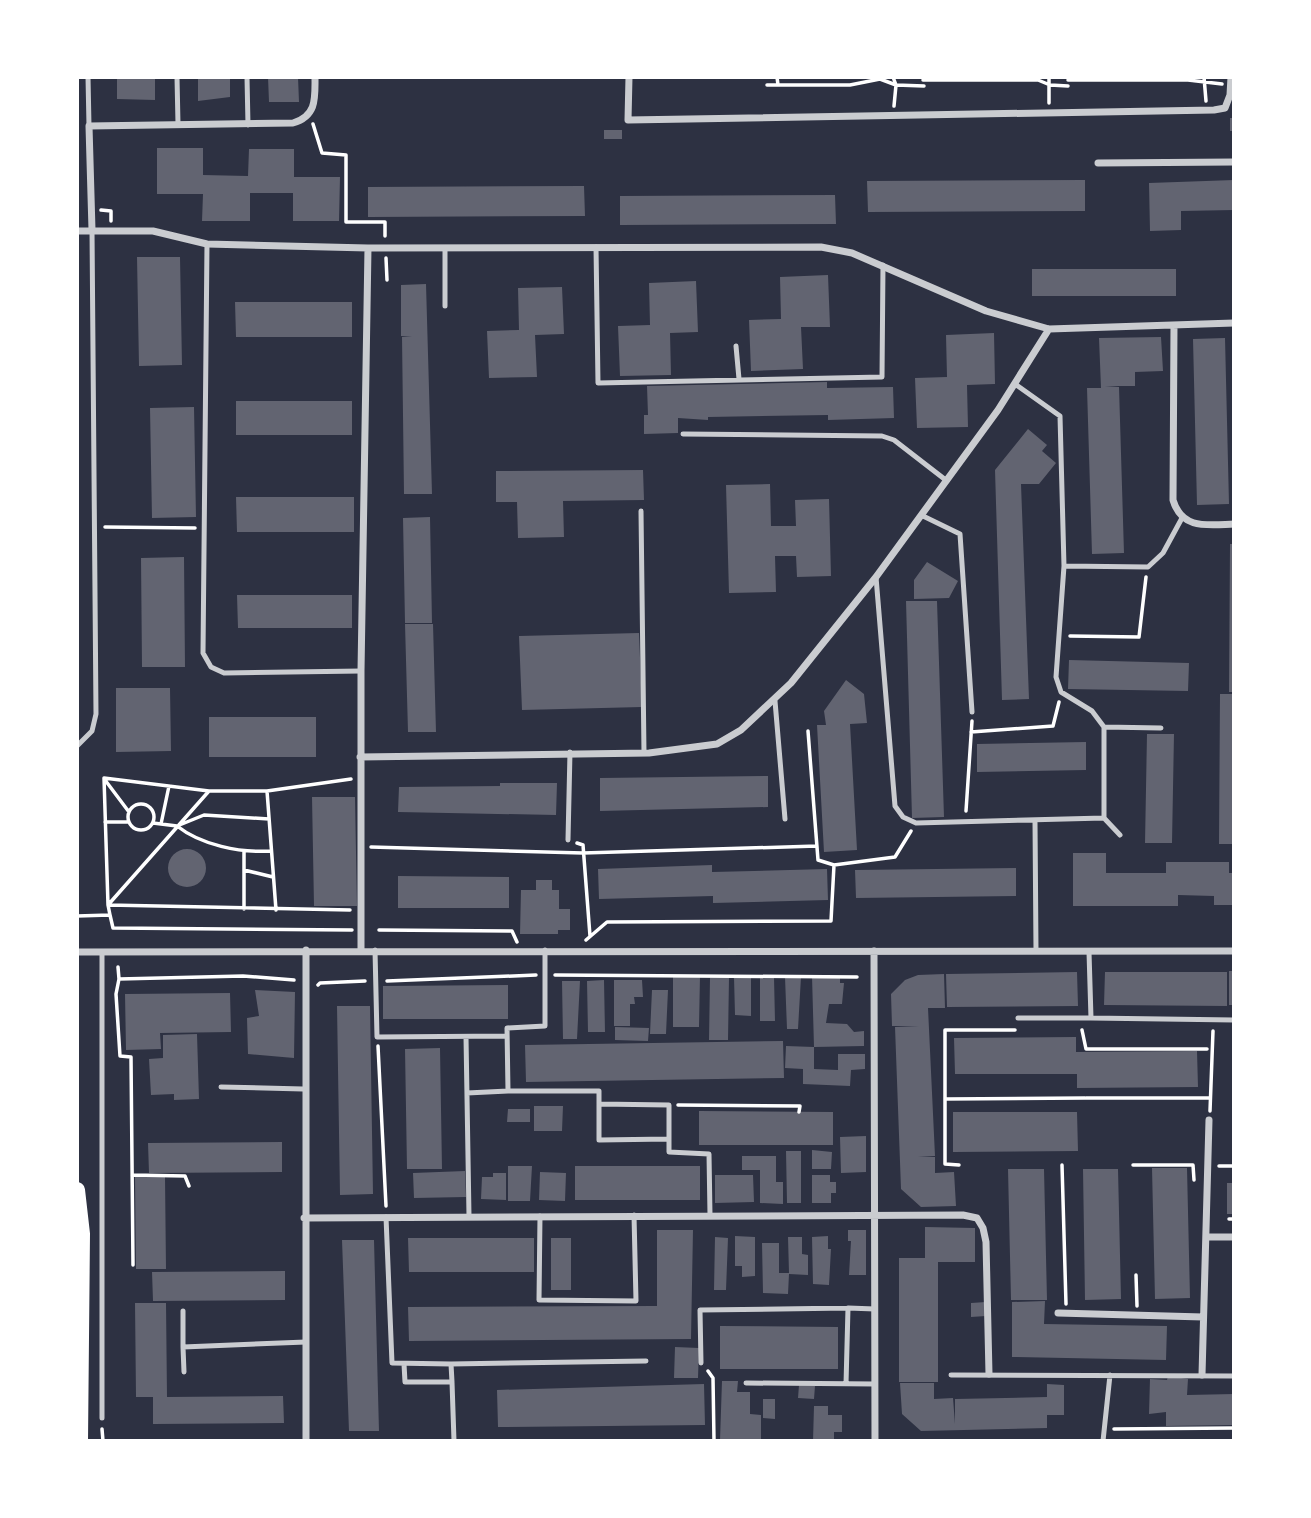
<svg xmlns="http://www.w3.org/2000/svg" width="1311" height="1518" viewBox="0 0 1311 1518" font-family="'PT Sans',sans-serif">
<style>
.building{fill:#626471}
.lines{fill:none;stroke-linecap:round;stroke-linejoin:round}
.path{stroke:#fff;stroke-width:3.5}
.service{stroke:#caccd0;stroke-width:5}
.minor{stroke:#caccd0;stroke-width:7}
.primary{stroke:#fff;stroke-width:16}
</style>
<rect width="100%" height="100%" fill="#2d3142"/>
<!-- building -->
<path class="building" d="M117,77H155V100L117,99Z
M198,77H230V97L198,101Z
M268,77H298L299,102H269Z
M1230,118H1234V131H1230Z
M604,130H622V139H604Z
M157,148H203V175L248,176L249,149H294V177H340L339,221H293V193H250V221H202L203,194H157Z
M1085,180V211L868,212L867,181Z
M1234,180V210L1181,211V230L1150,231L1149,183Z
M584,186L585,216L368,217V187Z
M835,195L836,224L620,225V196Z
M137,257H180L182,365L139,366Z
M1032,269H1176V296H1032Z
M828,275L830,327H801L803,369L751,371L749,320L781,319L780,277Z
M696,281L698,332L670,333L671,375L620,376L618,326L650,325L649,283Z
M426,284L432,494H404L402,337H412L401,336V285Z
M562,287L564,334L535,335L537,377L489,378L487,331L519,330L518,288Z
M235,302H352V337H236Z
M994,333L995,384L967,385L968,427L917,428L915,378L947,377L946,335Z
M1161,337L1163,371L1135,372V386H1105L1119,387L1124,553L1092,554L1087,388H1101L1099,338Z
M1225,338L1229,504L1197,505L1193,339Z
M827,382V388L893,387L894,418L828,420V415L708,417V420L678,418V433L644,434V415H648L647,386Z
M236,401H352V435H236Z
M194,407L196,517L152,518L150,408Z
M1028,429L1047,445L1042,451L1056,463L1039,484H1021L1029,699L1002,700L995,470Z
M643,470L644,500L563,501L564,537L518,538L517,502H496V471Z
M770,484L771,526H796L795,500L829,499L831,576L797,577L796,556H775L776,592L729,593L726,485Z
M236,497H354V532H237Z
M430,517L432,623H405L403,518Z
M1230,544H1234V692H1229Z
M184,557L185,667H142L141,558Z
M927,562L958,581L949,598L914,599V580Z
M237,595H352V628H238Z
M906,601H937L944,817L912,818Z
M405,624H433L436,732H408Z
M639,633L642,707L522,710L519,636Z
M1069,660L1189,663L1188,691L1068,689Z
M846,680L864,694L867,723L850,724L857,850L824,852L817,725H826L824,711Z
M116,688H170L171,751L116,752Z
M1220,694H1234V844H1219Z
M209,717H316V757H209Z
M1147,734H1174L1172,843H1145Z
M1086,742V770L977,772V744Z
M768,776V807L600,811V778Z
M500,783H557L556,815L398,812L399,787L500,786Z
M312,797H355L357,906H314Z
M168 868a19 19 0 1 1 38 0a19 19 0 1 1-38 0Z
M1073,853H1106V873H1166V862H1229V873H1234V905H1214V896L1178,895V906H1073Z
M712,865V872L827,869L828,900L713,903V896L599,899L598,869Z
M1016,868V896L856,898L855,870Z
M398,876L509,877V908H398Z
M536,880H552V890H559V909H570V930H558V934H520L521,890H536Z
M1229,971H1234V1005H1229Z
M1077,972L1078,1006L947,1007L946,974Z
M1105,972H1227V1006L1104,1005Z
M944,974L945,1008H928L935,1156L918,1157H935V1173L954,1172L956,1206L921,1207L901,1189L895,1027L919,1026H892L891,994L905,980L918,975Z
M673,976H700L699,1027H673Z
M751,976V1016L735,1015L734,977Z
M812,976H840V983H844L842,1004H829L826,1023L847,1024L854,1032L864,1031V1046L814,1047V1069L838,1070V1054H865V1069L851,1070L850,1086L803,1084V1069L785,1068L786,1046L814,1047Z
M760,977H774L775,1021H760Z
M785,977H801L798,1029H787Z
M710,978H729L728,1040H709Z
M604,980L605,1032H588L587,981Z
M614,980H642L643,997H634L635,1004H630V1026H614Z
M562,981H580L577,1039H563Z
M508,985V1019H383V986Z
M255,990L295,992L294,1058L248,1054L247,1018L259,1016Z
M652,990H668L666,1034H650Z
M230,993L231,1032L160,1033L161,1049L126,1050L125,994Z
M337,1006H370L373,1194L340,1195Z
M615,1027L649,1028L648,1041L615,1040Z
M197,1034L199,1099L174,1100V1094L151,1095L149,1059L163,1058V1035Z
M1076,1037V1052L1197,1051L1198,1087L1077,1088V1074H955L954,1038Z
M783,1041L784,1078L526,1082L525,1045Z
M440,1048L442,1169H407L405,1049Z
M534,1106H563L562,1131H534Z
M508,1109H530V1122H507Z
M699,1111L833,1112V1145H699Z
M953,1112H1077L1078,1151L953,1152Z
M866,1136V1172L841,1173L840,1137Z
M282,1142V1172L149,1173L148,1143Z
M812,1150L832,1152L831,1169H812Z
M786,1151H801V1203H787Z
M742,1156H776V1182H783V1204L760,1203V1170H742Z
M508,1166H532L530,1201H508Z
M575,1166H700V1200H575Z
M1152,1168H1187L1190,1298L1155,1299Z
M1008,1169H1044L1047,1300H1011Z
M1083,1169H1118L1121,1299L1085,1300Z
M465,1171L466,1197L414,1198L413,1173Z
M540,1172L566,1173L565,1201L539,1200Z
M493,1173H506V1200L481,1199L482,1177H493Z
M715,1175H753L754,1202L715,1203Z
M812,1175H830V1182H836V1193H831V1203H812Z
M135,1177H165L166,1269H136Z
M1227,1183H1234V1214H1227Z
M925,1227L975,1228V1262H938V1382H899V1258H925Z
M657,1230H693L691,1339L409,1341L408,1307L657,1306Z
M848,1230H866V1275H849L851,1241H848Z
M735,1236L755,1237V1276L742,1277V1266H735Z
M828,1236V1249H831L829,1285L813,1284L812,1237Z
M715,1237L728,1238L726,1290H714Z
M788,1237H802V1254L808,1255V1275L789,1274L788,1294L763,1293L762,1243H779V1273H789Z
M408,1238H534V1272H409Z
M551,1238H571V1290H551Z
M342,1240H374L379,1431H349Z
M285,1271V1300L153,1301L152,1272Z
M1045,1301L1044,1324L1167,1326L1166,1360L1012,1357V1302Z
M986,1302V1316L971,1317V1303Z
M135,1303H166L167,1397L283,1396L284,1423L153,1424V1397H136Z
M720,1326L838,1327V1369H720Z
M675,1347L699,1348L698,1378H674Z
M1168,1376L1188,1379L1187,1395L1234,1394V1425L1166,1426V1412L1149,1414L1150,1379L1167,1380Z
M722,1381H738L737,1392H750V1414L761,1415V1441L720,1440Z
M900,1383H934V1399L953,1398L955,1424V1399L1047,1397V1384L1064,1385V1415H1047V1428L921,1431L902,1414Z
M704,1384L705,1425L498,1427L497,1390Z
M799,1385L815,1386L814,1399L798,1398Z
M763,1399H775V1419L763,1418Z
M814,1406H828V1415H842V1432H834V1441H813Z"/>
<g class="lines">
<!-- path -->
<path class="path" d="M777,77L778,85
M893,77L896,85L894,106
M1049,77V103
M1204,77L1206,101
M923,80H1038L1050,85L1068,86
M1068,80H1188L1222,84
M767,85H850L880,79L896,85L924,86
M313,124L322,153L346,155V222H385V236
M101,210L111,211V221
M386,258L387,280
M105,527L195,528
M1070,636L1139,637L1146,577
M971,732L1053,726L1059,702
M104,778L108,905L350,910
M104,778L209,791
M105,780L129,812
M267,791L351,779
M128 817a13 13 0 1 1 26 0a13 13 0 1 1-26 0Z
M966,811L972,721
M269,819L204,815L177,826C201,845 240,853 270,851
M105,822H129
M153,823L177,826
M161,824L169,786
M577,843L583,845L590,936
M371,847L583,853L817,846
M244,851V909
M834,865L895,857L911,831
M244,870L273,877
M110,915L108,905L209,791H267L276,910
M77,916L110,915L113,928L352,930
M379,930L512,931L517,942
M586,940L607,922L831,921L834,865L818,860L808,731
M118,967L119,979
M555,975L857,977
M387,981L536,975
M318,985L320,983L365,981
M1082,1030L1086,1049H1207
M378,1046L386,1206
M1086,1098H1210
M945,1099L1085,1098
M678,1105L800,1106L799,1112
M1210,1111L1213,1031
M959,1165L945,1164V1030H1015
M1062,1165L1066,1304
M1133,1165H1193L1194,1180
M1219,1166H1234
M132,1175L185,1176L189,1186
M1229,1219H1234
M133,1265L131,1057L120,1056L116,994L119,979L243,976L294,980
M1136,1275L1137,1306
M708,1371L713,1378L714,1441
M102,1429L103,1441
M1114,1429L1234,1428"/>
<!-- service -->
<path class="service" d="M88,77L89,126
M177,77L178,124
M247,77L248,125
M207,244L203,653L211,667L224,673L361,671
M596,247L598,383L882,377L883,265
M445,248V306
M736,346L739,379
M1015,384L1060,416L1064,566L1148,567L1163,553L1182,518
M683,434L882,436L894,440L947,481
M641,511L644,753
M923,516L960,534L972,712
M876,577L895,806L903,817L916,823L1104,818V727L1092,711L1061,692L1056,677L1064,566
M775,701L785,819
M1104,727L1161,728
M77,746L92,731L96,714L92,230
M1104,818L1120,835
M1035,821L1036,951
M568,840L570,752
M375,950L377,1037L507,1036
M545,950V1026L507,1028L508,1091H599V1140L669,1139
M102,952V1418
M1018,1018H1091L1089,952
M1091,1018L1234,1020
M466,1037L469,1216
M221,1087L303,1089
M467,1093L508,1091
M599,1104L669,1105V1152L709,1154L710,1215
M540,1216L539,1300L636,1301L634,1215
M386,1217L392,1363L451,1364
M183,1311V1347L306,1342
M183,1347L184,1372
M701,1363L700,1310L848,1308
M404,1364L405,1382H452L451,1364L646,1361
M951,1375L1234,1376
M452,1382L454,1441
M746,1383L875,1384
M846,1384L848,1308L875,1309
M1103,1441L1110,1375"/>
<!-- minor -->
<path class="minor" d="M629,77L628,120L1214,110L1225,108L1230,95L1231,77
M1098,163L1234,162
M92,230L89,126L293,123C317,116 315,98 315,77
M77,231H153L207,244L368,248L821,247L852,253L986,311L1049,329L1234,323
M1174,325L1173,500C1182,530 1207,525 1234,524
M360,757L649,753L717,744L741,730L791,683L876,577L998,410L1049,329
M306,950V1441
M361,950V671L368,248
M874,951L875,1441
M77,952L1234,951
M304,1218L963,1215L977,1218L983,1228L986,1242L989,1374
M1208,1237H1234
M1058,1313L1203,1317
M1202,1375L1209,1120"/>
<!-- primary -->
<path class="primary" d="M77,1190L82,1234L80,1441"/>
</g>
<!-- border -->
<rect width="1311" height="1518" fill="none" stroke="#ffffff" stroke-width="158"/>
</svg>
